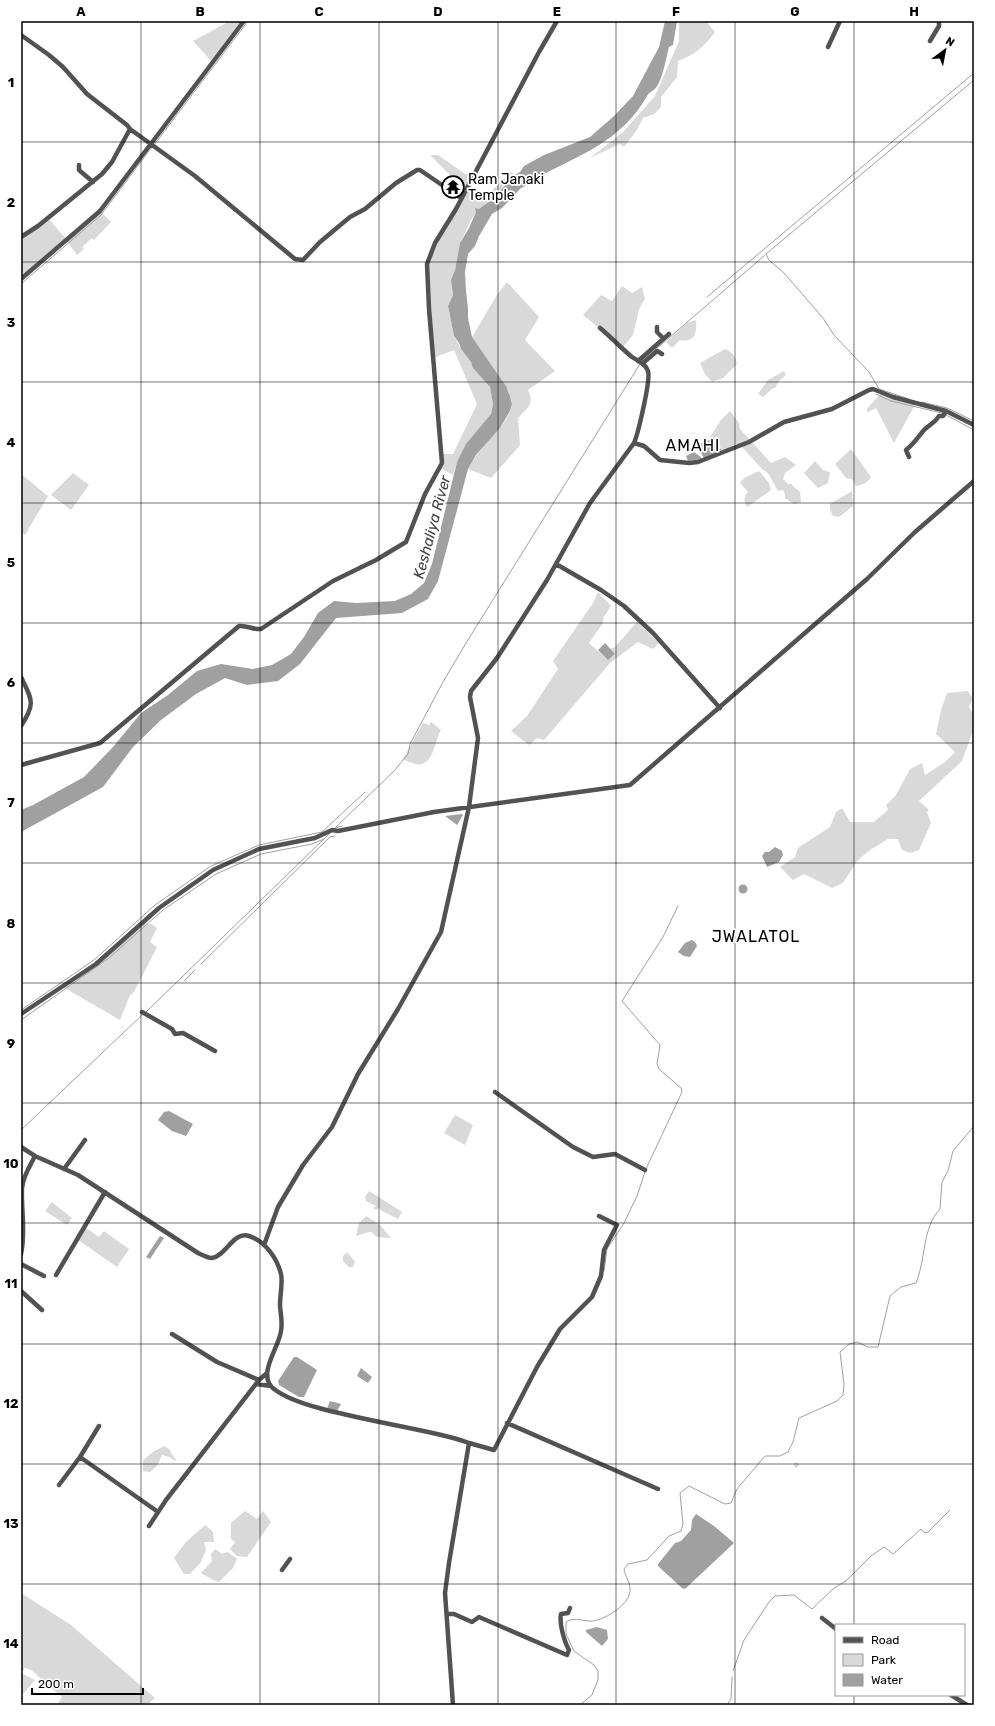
<svg xmlns="http://www.w3.org/2000/svg" width="995" height="1726" viewBox="0 0 995 1726" font-family="Rubik,sans-serif">
<style>
.green{fill:#d9d9d9}
.water{fill:#a0a0a0}
.lines{fill:none;stroke-linecap:round;stroke-linejoin:round}
.stream{stroke:#a0a0a0;stroke-width:1}
.minor-tunnel{stroke:#d9d9d9;stroke-width:4.5;stroke-dasharray:4.5 2;stroke-linecap:butt}
.minor{stroke:#525252;stroke-width:4.5}
.grid{fill:none;stroke:#000;stroke-width:1;stroke-opacity:0.55}
.labels{text-anchor:middle;stroke-width:3.5;stroke-linejoin:round;paint-order:stroke}
.poi-label{font-size:14px;fill:#000;stroke:#fff;text-anchor:start}
.water-label{font-size:15px;font-style:italic;fill:#414141;stroke:#fff}
.quarter-label{font-size:16px;letter-spacing:1px;fill:#000;stroke:#fff}
.neatline{fill:none;stroke:#000;stroke-width:1.5}
.grid-label{font-size:13px;text-anchor:middle;font-weight:bold;fill:#000}
</style>
<rect width="100%" height="100%" fill="#fff"/>
<!-- green -->
<path class="green" d="M230,21H244L213,63L193,41Z
M679,21H706L715,32C705,46 694,55 678,61L677,77L661,97V107L654,114L643,118L637,130L624,147L620,144L590,158L623,132L655,96L679,41Z
M430,155H438L465,174L475,177L471,188L484,198L511,172L515,175L490,201L476,212L472,218L460,243L455,270L451,280L453,295L448,306L454,336L461,349L471,362L474,368L490,387L493,404L491,414L457,462L453,475L442,469L437,471L442,463L441,454H453L477,404L454,350L433,358L427,264L435,243L461,198L465,186L450,175Z
M100,211L111,222L94,240L92,238L82,247L84,249L77,255L66,240L24,276L21,270V237L48,218L66,239Z
M507,282L539,317L525,340L555,371L528,390C535,405 528,407 518,418L520,445L491,478L468,469C477,452 488,442 500,428C505,421 512,411 512,403C510,385 482,354 472,337L497,295Z
M622,286L632,293L642,287L645,299L639,309L633,335L623,347L583,315L601,295L612,301Z
M696,320C697,333 695,343 680,340L672,348L666,342L687,323Z
M725,349C733,352 735,356 737,364L723,378L712,382L705,374L700,363Z
M784,371L786,375L779,381L775,388H773L763,397L758,394L768,380Z
M881,393L916,403L894,443L876,408L868,412L866,410Z
M730,411L739,423L740,429L771,463L785,457L796,465L785,473L783,479L788,484H791L800,492L801,502L794,504L785,498V494L783,490L778,491L768,473L762,469L742,447L736,444L724,451L710,437L721,420Z
M851,449L871,477C868,483 862,485 856,486L852,479L846,478L835,464Z
M815,461L823,470L830,472L828,483L818,488L804,473Z
M759,471L769,483L771,490L747,507C743,500 744,497 748,492L740,483L744,478Z
M73,473L89,485L71,510L51,495Z
M21,474L48,496L25,535L21,532V511L23,507L21,505Z
M852,491L853,506L839,517L833,516L830,510V504Z
M598,592L611,606L603,618V623L589,643L608,660L615,654L610,649L615,647L637,622L659,643L653,649L638,642L610,663L544,740L537,738L529,745L511,731L527,716L558,669L553,661L593,603Z
M968,691L973,699L969,707L974,716V728L962,761L919,801L929,810L927,812L931,823L919,850L910,853L902,850L898,839H888L870,850L857,861L843,883L832,888L804,874L793,880L780,867L795,857L798,848L830,827L836,812L842,808L850,822H874L888,810L886,805L896,795L910,769L922,763L925,775L945,762L955,752L936,734L941,710L947,693Z
M431,722L441,730C434,741 434,768 415,764C411,762 407,762 403,759L423,723L429,725Z
M143,923L151,924L157,928L150,942L157,947L134,992L130,995L120,1020L63,987L96,964Z
M455,1115L473,1125L465,1145L444,1133Z
M369,1191L402,1212L398,1219L382,1211L379,1208L376,1210L373,1208L376,1206L366,1201L365,1197Z
M52,1202L72,1218L67,1225L45,1211Z
M366,1216L380,1225L391,1238L377,1237L371,1232C365,1232 362,1235 356,1236L359,1223Z
M86,1228L99,1237L104,1231L129,1249L117,1267L78,1240Z
M346,1253H348L355,1262L353,1267H349L343,1261V1256Z
M164,1446L169,1449L177,1462L169,1457L162,1455L157,1466L150,1472L143,1471V1460L153,1452Z
M245,1511L257,1519L263,1511L271,1522L247,1557L237,1556L230,1549L235,1542L231,1539V1523Z
M205,1525L213,1532L214,1542H204L206,1550L201,1562L190,1574H184L174,1558L186,1542Z
M215,1549L222,1554L228,1552L237,1559L233,1568L219,1582L213,1580L201,1573L212,1561L211,1554Z
M21,1593L71,1625L155,1698L147,1705H57L62,1697L31,1670L25,1668L21,1673Z
M21,1673L35,1680L23,1694L21,1692Z"/>
<!-- water -->
<path class="water" d="M665,21H677L673,45L669,47C666,58 663,78 656,88C653,91 649,92 647,96C622,141 580,155 536,178L529,184L521,188L502,208L492,214L479,236L475,246L468,254L465,272L466,291L468,308V318L472,337L506,386L510,396L512,404L510,411L500,428L476,455L468,469L438,581L428,599L402,613L336,618L300,664L278,681L247,685L225,678L196,694L161,720L133,747L103,787L21,832V810L33,805L84,777L113,747L141,713L168,695L197,671L221,664L253,669L272,665L291,654L304,637L318,613L334,601L356,603L395,601L411,594L424,583L432,564L457,462L466,444L491,414L493,404L490,387L473,368L471,362L461,349L459,343L454,336L448,306L453,295L451,280L455,270L460,243L469,228L476,212L475,208L479,209L490,201L515,175L520,172L524,166L544,155L590,137L614,116L633,96L659,47Z
M709,440H712L722,450L704,458L698,448L700,444Z
M694,452L701,457V459L688,461L686,456Z
M605,643L615,654L608,660L598,650Z
M462,814L463,815L457,825L445,816Z
M775,847L782,851L783,855L779,862L767,867L762,856L765,852H769Z
M738.5 889a4.5 4.5 0 1 1 9 0a4.5 4.5 0 1 1-9 0Z
M692,940L696,943L697,946L690,957L684,956L678,952L685,943Z
M169,1111L193,1124L186,1136L172,1131L158,1120L164,1112Z
M160,1236L164,1238L150,1259L146,1257Z
M294,1357H297L317,1370L304,1397H299L279,1385L278,1381Z
M361,1368L372,1377L368,1383L357,1376Z
M330,1401L341,1404L337,1411L327,1409Z
M696,1514L714,1526L734,1543L685,1589L682,1588L658,1566V1564L675,1543L681,1541L691,1530L692,1520Z
M597,1627L607,1630L608,1639L602,1646L586,1632V1630Z"/>
<g class="lines">
<!-- stream -->
<path class="stream" d="M154,145L248,21
M21,284L101,215L152,147
M707,297L974,73
M655,350L764,256
M876,394L891,401L942,413
M909,399L879,389L869,372L834,335L823,318L784,273L769,260L766,254L974,80
M922,402L947,408L974,421
M946,415L974,430
M335,828L394,771L408,754L410,744L443,682L466,643L640,364
M336,828L342,826
M201,964L330,837L335,836
M184,981L195,970
M21,1010L94,960L155,905L211,866L259,845L322,832L365,792
M146,1012L330,833
M21,1020L109,958L163,910L216,874L261,854L312,844L324,839
M21,1130L142,1015
M646,1169L682,1092L681,1088L659,1069L657,1064L660,1045L622,1001L663,937L678,906
M604,1271L607,1249L624,1223L637,1196L645,1172
M733,1671L744,1640L769,1602L775,1596L794,1595L812,1609L833,1589L847,1580L871,1556L884,1547L893,1554L921,1529L925,1533L928,1532L950,1510
M580,1705L592,1695L598,1680V1671L594,1665L574,1651L566,1634V1622C576,1616 583,1622 593,1621C606,1619 631,1604 630,1589C630,1582 625,1576 624,1569L628,1564L647,1560L669,1536L681,1531L683,1524L680,1493L689,1486L725,1504L731,1503L737,1489L765,1456H780L788,1452L793,1442L799,1418L837,1401L843,1395L844,1384L840,1352L849,1344L857,1342L868,1347H878L890,1296L901,1287L916,1283C926,1259 922,1228 940,1209L942,1182L948,1171L953,1151L974,1126
M727,1705L731,1699L732,1677"/>
<!-- minor-tunnel -->
<path class="minor-tunnel" d="M795,1463L798,1467"/>
<!-- minor -->
<path class="minor" d="M21,35L49,55L63,67L87,94L127,125L130,129L195,176L295,259L303,260L320,242L350,217L365,209L396,183L417,170H420L461,198
M930,41L939,26V21
M828,47L840,21
M79,165V170L93,182
M21,237L38,226L102,174L112,162L130,129
M21,279L100,211L244,21
M657,327V332L663,338
M638,361L669,334
M643,363L657,351L662,354
M634,443L644,446L660,460L689,463L698,462L749,442L784,422L832,409L869,390L873,389L893,397L946,411L974,425
M909,457L906,450C914,444 918,437 924,430C930,424 935,423 939,416H943L946,411
M556,564L601,590L624,606L653,633L720,708
M21,677C32,700 36,703 21,726
M21,765L100,743L239,626C247,625 253,630 261,629L333,581L376,560L406,542L425,494L442,463L429,309L427,264L435,243L456,209L539,52L557,21
M142,1012L172,1029L175,1034L183,1033L215,1051
M21,1014L96,964L159,908L213,870L259,849L315,838L332,830L338,831L434,812L630,785L867,579L915,532L974,481
M495,1092L573,1147L593,1157L615,1154L645,1170
M21,1147L35,1156L78,1175L198,1253C202,1255 208,1258 212,1258C226,1256 233,1231 249,1236C265,1241 277,1258 281,1274C283,1281 280,1296 280,1304C280,1312 283,1322 281,1331C279,1348 256,1375 274,1389C287,1399 304,1404 319,1408C355,1418 392,1424 428,1432C442,1435 456,1438 469,1443L449,1563L445,1593L453,1705
M64,1169L85,1140
M264,1245L278,1207L303,1165L332,1127L358,1074L398,1009L441,932L469,807L478,738L470,697L471,691L497,658L547,580L590,503L634,443C638,434 651,379 648,371C645,363 638,361 632,357C621,348 611,337 600,328
M21,1254C26,1232 21,1210 22,1188C23,1176 30,1166 35,1156
M21,1264L44,1276
M56,1275L105,1192
M21,1291L42,1310
M172,1334L217,1362L259,1380
M256,1384L271,1386
M507,1423L658,1489
M469,1443L494,1450L537,1367L560,1329L592,1297L601,1276L604,1250L617,1225L599,1216
M80,1457L158,1512
M59,1485L80,1457L99,1426
M149,1526L166,1500L259,1380L267,1373
M282,1570L290,1559
M447,1614H454L472,1622L479,1617L567,1655L569,1650C564,1641 559,1623 561,1614L568,1613L570,1608
M822,1618L836,1629
M951,1695L967,1705"/>
</g>
<!-- grid -->
<path class="grid" d="M141,21V1705M260,21V1705M379,21V1705M498,21V1705M616,21V1705M735,21V1705M854,21V1625M21,142H974M21,262H974M21,382H974M21,503H974M21,623H974M21,743H974M21,863H974M21,983H974M21,1103H974M21,1223H974M21,1344H974M21,1464H974M21,1584H974M854,1695V1705"/>
<!-- icons -->
<defs>
<g id="temple-ring" transform="scale(1.15)"><circle r="9.5" fill="#fff" stroke="#000" stroke-width="1.5"/><path d="M0-6L5-2H3V0L6.5 2.5H4V6H1.5V3h-3V6H-4V2.5H-6.5L-3 0V-2H-5Z" fill="#000"/></g>
</defs>
<g fill-rule="evenodd">
<use href="#temple-ring" x="453" y="187"/>
</g>
<g class="labels">
<!-- poi labels -->
<g class="poi-label">
<text x="468" y="184">Ram Janaki<tspan x="468" dy="16">Temple</tspan></text>
</g>
<!-- water labels -->
<g class="water-label">
<text transform="translate(432 527) rotate(-75)" y="5">Keshaliya River</text>
</g>
<!-- quarter labels -->
<g class="quarter-label">
<text x="693" y="451">AMAHI</text>
<text x="756" y="942">JWALATOL</text>
</g>
</g>
<!-- border -->
<rect width="995" height="1726" fill="none" stroke="#ffffff" stroke-width="44"/>
<!-- legend -->
<rect x="835" y="1624" width="130" height="72" fill="#ffffff" stroke="#999999"/>
<rect x="843" y="1637" width="20" height="6" fill="#525252" stroke="#999999"/>
<text x="871" y="1644" font-size="12" fill="#000000">Road</text>
<rect x="843" y="1654" width="20" height="12" fill="#d9d9d9" stroke="#999999"/>
<text x="871" y="1664" font-size="12" fill="#000000">Park</text>
<rect x="843" y="1674" width="20" height="12" fill="#a0a0a0" stroke="#999999"/>
<text x="871" y="1684" font-size="12" fill="#000000">Water</text>
<!-- north arrow -->
<g transform="translate(945 50) rotate(32)" stroke="#ffffff" stroke-width="3" paint-order="stroke">
<path d="M0-3L7 15L0 10L-7 15Z" fill="#000000"/>
<text y="-6" font-size="11" font-weight="bold" text-anchor="middle" fill="#000000">N</text>
</g>
<!-- scale -->
<path d="M32 1688v6h111v-6" fill="none" stroke="#000000" stroke-width="2"/>
<text x="38" y="1688" font-size="12" fill="#000000" stroke="#ffffff" stroke-width="3" paint-order="stroke">200 m</text>
<rect x="22" y="22" width="951" height="1682" class="neatline"/>
<g class="grid-label">
<text x="81" y="16">A</text>
<text x="200" y="16">B</text>
<text x="319" y="16">C</text>
<text x="438" y="16">D</text>
<text x="557" y="16">E</text>
<text x="676" y="16">F</text>
<text x="795" y="16">G</text>
<text x="914" y="16">H</text>
<text x="11" y="87">1</text>
<text x="11" y="207">2</text>
<text x="11" y="327">3</text>
<text x="11" y="447">4</text>
<text x="11" y="567">5</text>
<text x="11" y="687">6</text>
<text x="11" y="807">7</text>
<text x="11" y="928">8</text>
<text x="11" y="1048">9</text>
<text x="11" y="1168">10</text>
<text x="11" y="1288">11</text>
<text x="11" y="1408">12</text>
<text x="11" y="1528">13</text>
<text x="11" y="1648">14</text>
</g>
</svg>
